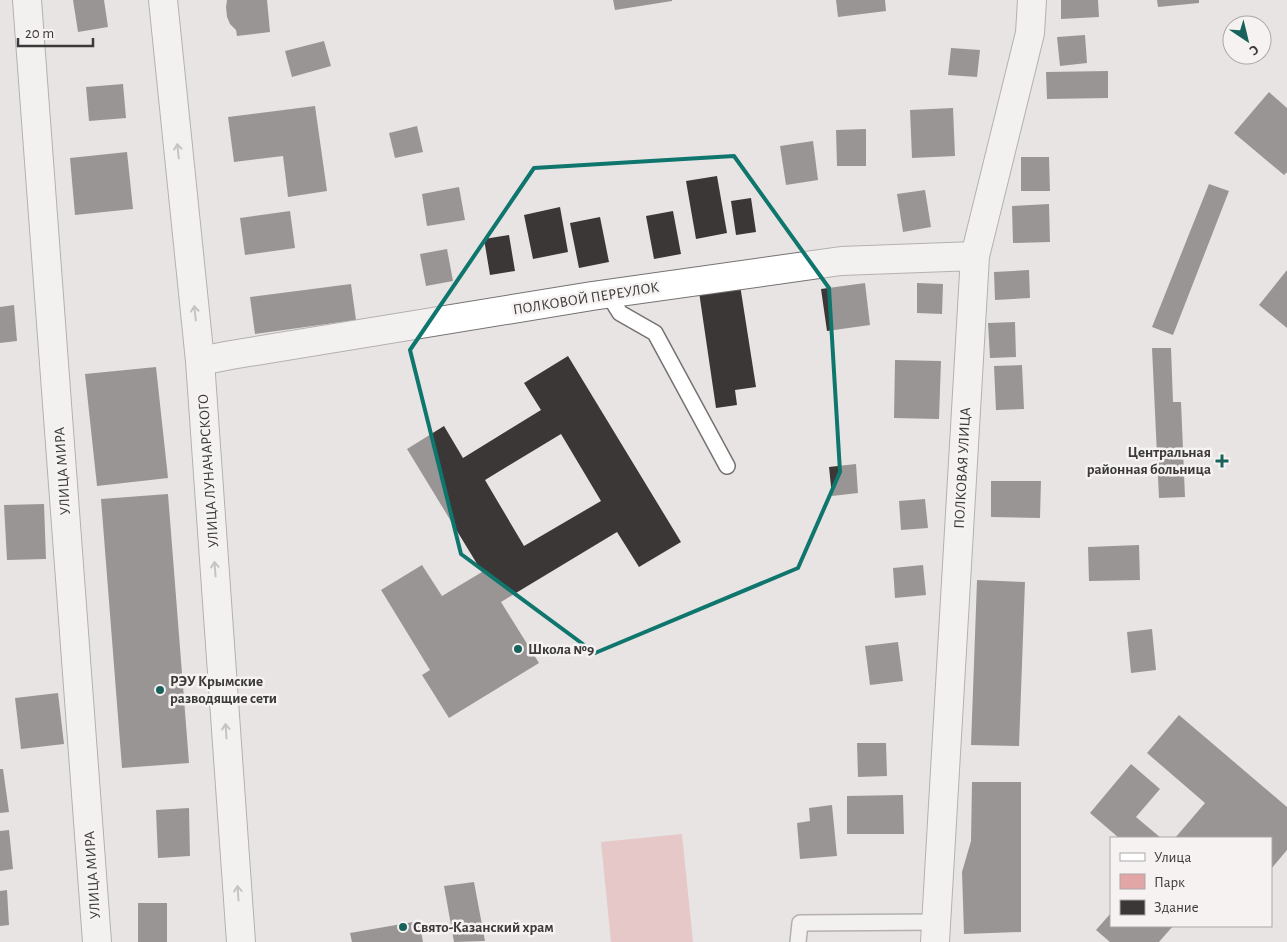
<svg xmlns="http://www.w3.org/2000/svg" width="1287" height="942" viewBox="0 0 1287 942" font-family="'Alegreya Sans',sans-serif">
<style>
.green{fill:#e1a6a5}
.building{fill:#3b3737;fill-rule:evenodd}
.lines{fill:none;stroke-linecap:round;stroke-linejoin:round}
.lane-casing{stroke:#767272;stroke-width:18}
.street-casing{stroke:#767272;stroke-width:30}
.secondary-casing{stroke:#767272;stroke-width:30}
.lane{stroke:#fff;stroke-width:15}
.street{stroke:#fff;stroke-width:28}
.secondary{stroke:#fff;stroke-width:28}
.oneway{stroke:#9d9c9c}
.marked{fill:none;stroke:#0f766e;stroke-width:4;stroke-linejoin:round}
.poi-dot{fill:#17625a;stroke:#f6f2f2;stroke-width:2}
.labels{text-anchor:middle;stroke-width:5;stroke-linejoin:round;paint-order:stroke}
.street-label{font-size:15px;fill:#3b3939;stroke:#f6f2f2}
.poi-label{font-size:15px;font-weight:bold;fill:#3b3939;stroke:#f6f2f2;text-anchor:start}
</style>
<rect width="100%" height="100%" fill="#e9e4e4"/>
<!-- green -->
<path class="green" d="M682,834L693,942H611L601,842Z"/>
<!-- building -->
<path class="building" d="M73,0H104L108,27L78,32Z
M227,0H267L270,32L237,36L236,30L230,24L227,17L226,7Z
M613,0H672V1L615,10Z
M836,0H885L886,11L838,17Z
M1061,0H1098L1099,17L1061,19Z
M1157,0H1199V3L1158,7Z
M1085,35L1087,63L1060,66L1057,37Z
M324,41L331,66L292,77L285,51Z
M951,48L980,50L977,77L948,75Z
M1108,71V98L1047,99L1046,72Z
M123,84L126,118L89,121L86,87Z
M1269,92L1287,108V172L1284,175L1234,133Z
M315,106L327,191L288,197L283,156L234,162L228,117Z
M953,108L955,156L912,158L910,110Z
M417,126L423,152L395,158L389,133Z
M866,129V166H837L836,130Z
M813,141L818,180L786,185L780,146Z
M127,152L133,209L75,215L70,158Z
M1021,157H1049L1050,191H1021Z
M717,176L727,233L696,239L686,181Z
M1209,184L1229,191L1173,335L1152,327Z
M459,187L465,220L427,226L422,194Z
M925,190L931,227L903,232L897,194Z
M751,198L756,232L736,235L731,201Z
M1049,204L1050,242L1013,243L1012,206Z
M560,207L568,252L533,259L524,215Z
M290,211L295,248L245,255L240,218Z
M673,211L681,254L654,259L646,216Z
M600,217L609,262L579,268L570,223Z
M509,235L515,271L490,275L484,239Z
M447,249L453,281L426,286L420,254Z
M1029,270L1030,298L995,300L994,272Z
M1287,270V328L1259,305Z
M865,283L870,325L827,331L821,289Z
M917,283L943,284L942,314L917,313Z
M351,284L356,320L255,334L250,297Z
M740,285L756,387L735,390L737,405L716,408L699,292Z
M14,305L17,341L0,343V307Z
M1015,322L1016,357L990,358L988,323Z
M1152,348H1171L1173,402H1181L1185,497L1159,498Z
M568,356L681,542L639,567L617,532L501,602L539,663L449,718L422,675L430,670L381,590L422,565L442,596L482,572L407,449L444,426L463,458L541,410L524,383ZM561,434L601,501L524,546L485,480Z
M895,360L941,361L939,419L894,418Z
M1022,365L1024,409L996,410L994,366Z
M156,367L168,478L97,486L85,374Z
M856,464L858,493L832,496L829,467Z
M991,481H1041L1040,518L991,517Z
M168,494L189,763L122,768L101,499Z
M925,499L928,528L901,530L899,501Z
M44,504L46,559L7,560L4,505Z
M1139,545L1140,580L1089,581L1088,547Z
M923,565L926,595L895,598L893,568Z
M977,580L1025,582L1019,746L971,745Z
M1152,629L1156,670L1131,673L1127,632Z
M898,642L903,681L870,685L865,646Z
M58,693L64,744L21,749L15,698Z
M1179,715L1287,807V850L1271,869V838H1175L1205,803L1147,753Z
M857,743H886L887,776L858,777Z
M1131,764L1160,789L1136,817L1161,838H1119L1090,813Z
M0,769H3L9,812L0,813Z
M972,782H1021V932L964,934L962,872L971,841Z
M903,795L904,834H847V796Z
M832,805L837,856L800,859L797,823L810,821L809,808Z
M189,808L190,856L158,858L156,810Z
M9,830L13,869L0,871V831Z
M474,882L485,941L454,942L444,886Z
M7,890L9,925L0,926V891Z
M138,903H167V942H138Z
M1111,913V926H1173L1159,942H1110L1096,930Z
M419,921L423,942H352L350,933Z"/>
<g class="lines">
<!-- lane casing -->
<g class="lane-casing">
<path id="lane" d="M608,294L620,313L655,333L727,466
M798,942L800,923L936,922"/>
</g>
<!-- street casing -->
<g class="street-casing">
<path id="street" d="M27,0L97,942
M200,361L231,355L592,296L841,261L975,256
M935,942L975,256L1030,33L1032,0"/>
</g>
<!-- secondary casing -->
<g class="secondary-casing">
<path id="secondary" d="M163,0L200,361L241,942"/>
</g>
<!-- lane -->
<use href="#lane" class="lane"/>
<!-- street -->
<use href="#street" class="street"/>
<!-- secondary -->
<use href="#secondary" class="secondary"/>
</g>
<!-- one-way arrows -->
<defs><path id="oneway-shaft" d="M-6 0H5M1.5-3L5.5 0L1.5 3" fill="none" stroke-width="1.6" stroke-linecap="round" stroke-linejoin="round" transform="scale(1.25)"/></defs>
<g class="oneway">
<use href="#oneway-shaft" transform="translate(178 151) rotate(-96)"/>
<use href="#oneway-shaft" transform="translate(195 313) rotate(-96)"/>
<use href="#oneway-shaft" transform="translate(215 569) rotate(-94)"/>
<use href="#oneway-shaft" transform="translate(226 731) rotate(-94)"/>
<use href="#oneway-shaft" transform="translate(238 893) rotate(-94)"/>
</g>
<!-- marked area -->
<path d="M0 0H1287V942H0ZM734,156L829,288L840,472L798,568L595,653L461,554L410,350L534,168Z" fill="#e9e4e4" fill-opacity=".55" fill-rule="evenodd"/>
<path class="marked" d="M734,156L829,288L840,472L798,568L595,653L461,554L410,350L534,168Z"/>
<!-- markers -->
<g class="poi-dot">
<path d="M1219.5 453.5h5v5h5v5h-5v5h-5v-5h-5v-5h5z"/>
<circle cx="518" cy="649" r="5"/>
<circle cx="160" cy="690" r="5"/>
<circle cx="403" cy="927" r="5"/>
</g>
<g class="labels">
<!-- street labels -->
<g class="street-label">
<text transform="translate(586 298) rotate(-9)" y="5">ПОЛКОВОЙ ПЕРЕУЛОК</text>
<text transform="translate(962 468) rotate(-87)" y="5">ПОЛКОВАЯ УЛИЦА</text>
<text transform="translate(62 471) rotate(-94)" y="5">УЛИЦА МИРА</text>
<text transform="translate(208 471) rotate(-94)" y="5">УЛИЦА ЛУНАЧАРСКОГО</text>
<text transform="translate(92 875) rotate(-94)" y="5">УЛИЦА МИРА</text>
</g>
<!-- poi labels -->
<g class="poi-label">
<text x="1211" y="457" text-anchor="end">Центральная<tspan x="1211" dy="17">районная больница</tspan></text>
<text x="528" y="654">Школа №9</text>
<text x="170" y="686">РЭУ Крымские<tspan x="170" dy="17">разводящие сети</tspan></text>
<text x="413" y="932">Свято-Казанский храм</text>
</g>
</g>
<!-- legend -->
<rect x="1110" y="837" width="162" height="90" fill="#f6f2f2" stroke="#aba8a8"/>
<rect x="1120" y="853" width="25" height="8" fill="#ffffff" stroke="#aba8a8"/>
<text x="1154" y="862" font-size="15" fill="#3b3939">Улица</text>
<rect x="1120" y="874" width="25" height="15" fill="#e1a6a5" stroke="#aba8a8"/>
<text x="1154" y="887" font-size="15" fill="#3b3939">Парк</text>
<rect x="1120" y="900" width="25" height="15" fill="#3b3737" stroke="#aba8a8"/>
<text x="1154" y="912" font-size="15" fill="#3b3939">Здание</text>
<!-- north arrow -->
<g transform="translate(1247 40) rotate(145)"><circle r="24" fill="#f6f2f2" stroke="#aba8a8"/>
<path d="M0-4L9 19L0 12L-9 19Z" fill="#17625a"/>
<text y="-8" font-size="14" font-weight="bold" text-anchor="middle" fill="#3b3939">С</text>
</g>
<!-- scale -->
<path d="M18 38v8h75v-8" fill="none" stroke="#3b3939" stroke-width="2.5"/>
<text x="25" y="38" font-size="15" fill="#3b3939" stroke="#f6f2f2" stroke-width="4" paint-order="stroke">20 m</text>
</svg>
